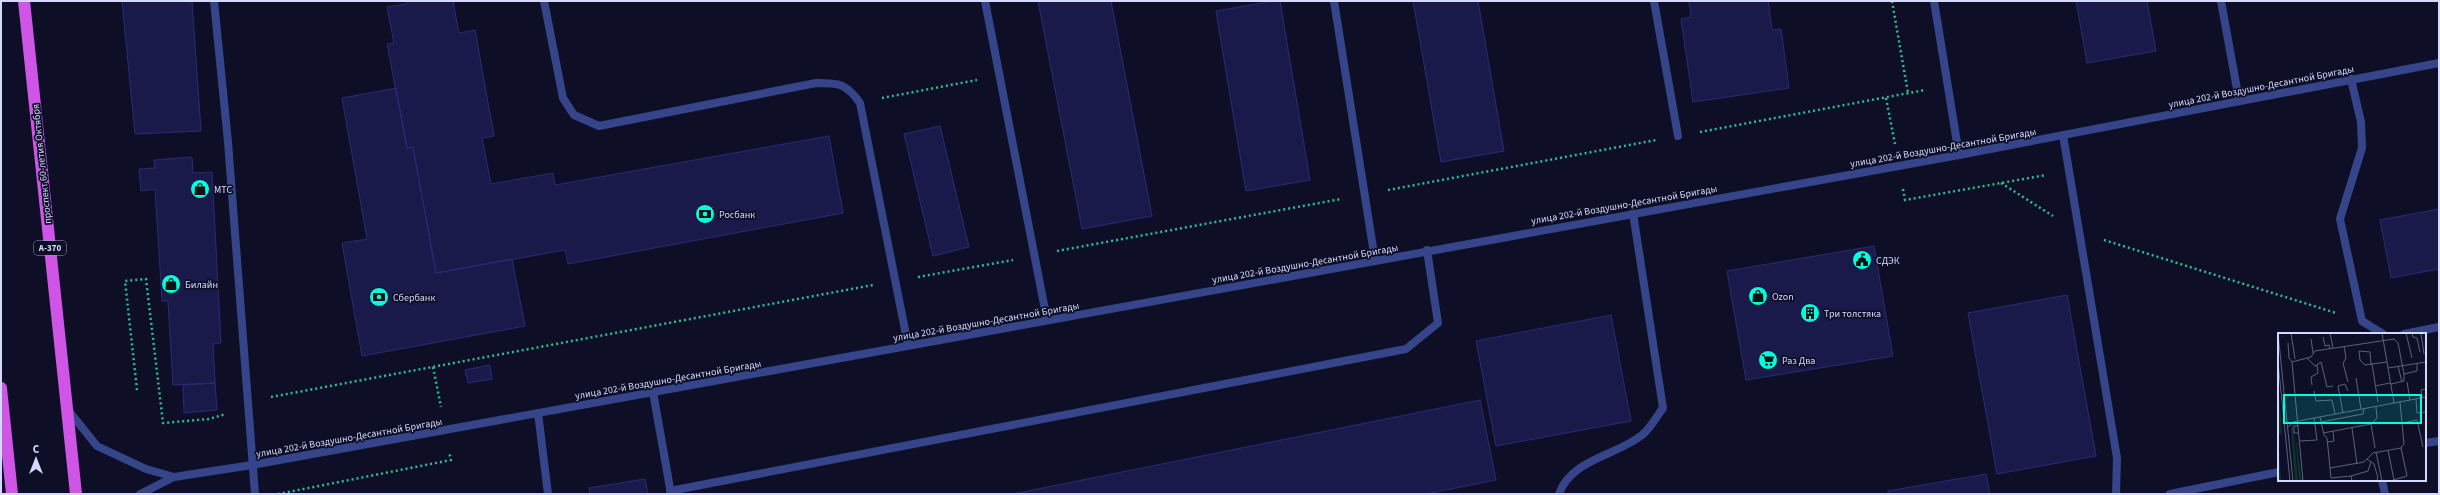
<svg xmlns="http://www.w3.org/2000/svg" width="2440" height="495" viewBox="0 0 2440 495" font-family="'Source Sans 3',sans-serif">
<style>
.building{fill:#191a49;stroke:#2a2b76}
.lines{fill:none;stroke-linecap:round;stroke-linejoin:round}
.path{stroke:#28bf94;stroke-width:2.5;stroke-dasharray:2 3;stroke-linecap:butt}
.service{stroke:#364589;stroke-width:8}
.minor{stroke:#364589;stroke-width:8}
.tertiary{stroke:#364589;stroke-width:8}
.trunk{stroke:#ce55e5;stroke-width:12}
.labels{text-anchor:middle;stroke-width:3.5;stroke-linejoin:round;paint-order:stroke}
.shield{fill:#0e0f27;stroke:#999cbe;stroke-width:1}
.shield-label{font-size:9px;font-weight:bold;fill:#d4d9ff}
.street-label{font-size:10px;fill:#d4d9ff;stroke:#0e0f27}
.poi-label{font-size:10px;fill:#d4d9ff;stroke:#0e0f27;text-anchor:start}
.inset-road{fill:none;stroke:#5d607d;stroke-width:1}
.view{fill:#00ffe0;fill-opacity:0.15;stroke:#00ffe0;stroke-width:2}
.inset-edge{fill:none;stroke:#d4d9ff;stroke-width:2}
</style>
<rect width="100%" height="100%" fill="#0e0f27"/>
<!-- building -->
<path class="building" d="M122,1H192L201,131L135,134Z
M406,1H453L459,33L475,30L494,136L482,138L491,184L553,173L555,185L829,136L843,213L568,264L565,250L436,273L413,147L407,148L387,44L394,43L387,7L407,4Z
M1038,1H1111L1152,216L1082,229Z
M1273,1H1280L1310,180L1246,191L1216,11Z
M1413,1H1478L1504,151L1441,162Z
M1689,1H1768L1772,30L1781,29L1789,88L1693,102L1681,19L1691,17Z
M2076,1H2147L2156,51L2087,63Z
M396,88L407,148L413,147L436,273L512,259L525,326L362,356L342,243L367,239L342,98Z
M940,126L969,247L933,256L904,134Z
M192,157L193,173L212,172L221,343L213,344L215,383L173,385L168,301H162L155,189L141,191L139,169L155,168L154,160Z
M2439,209V269L2391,278L2380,220Z
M1874,246L1893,356L1746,380L1727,271Z
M2067,295L2096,456L1997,474L1968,313Z
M1611,315L1631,421L1496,446L1476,341Z
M490,365L492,379L468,383L465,370Z
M215,383L217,410L184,413L183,385Z
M1480,400L1496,480L1426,494H1013Z
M1986,474L1990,494H1888V491Z
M645,479L648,494H590L589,488Z"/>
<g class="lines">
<!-- path -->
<path class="path" d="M1892,1L1908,93
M882,98L977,80
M1886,98L1895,144
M1700,132L1925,90
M2001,183L2053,216
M1903,189L1905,200L2046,175
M1388,190L1656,140
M2104,240L2336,313
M1057,251L1341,199
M918,277L1013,260
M433,367L441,407
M137,390L125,281L146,279L163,423L209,419L226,414
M271,397L873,285
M278,494L451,460L449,452"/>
<!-- service -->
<path class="service" d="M544,1L563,98L574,115L599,126L816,83C839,83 846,83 860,103L908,345
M985,1L1047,320
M1334,1L1375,260
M1654,1L1678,136
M2221,1L2239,100
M2351,79L2361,122L2362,148L2340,219L2362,321L2383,334
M2063,135L2117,458L2116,494
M2404,334L2439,327
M653,392L671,494
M538,413L548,494
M2425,443L2439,441
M2382,480L2385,494
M670,491L1406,349L1438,323L1427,250
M1559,494C1571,459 1616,456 1642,435C1650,429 1657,416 1663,408L1633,213
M2170,494L2279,472"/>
<!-- minor -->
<path class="minor" d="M214,1L228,142L255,494
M1934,1L1959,155"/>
<!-- tertiary -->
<path class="tertiary" d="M68,410L97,446L146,469L174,477
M140,494L174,477L252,465L1959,155L2439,63"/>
<!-- trunk -->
<path class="trunk" d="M24,1L76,494
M1,388L12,494"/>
</g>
<!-- icons -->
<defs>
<g id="shop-disc" transform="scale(1)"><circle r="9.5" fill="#00ffe0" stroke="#0e0f27"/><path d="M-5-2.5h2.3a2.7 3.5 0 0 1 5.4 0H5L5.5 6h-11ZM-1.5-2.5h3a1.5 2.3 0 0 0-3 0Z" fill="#111"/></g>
<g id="bank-disc" transform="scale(1)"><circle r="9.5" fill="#00ffe0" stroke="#0e0f27"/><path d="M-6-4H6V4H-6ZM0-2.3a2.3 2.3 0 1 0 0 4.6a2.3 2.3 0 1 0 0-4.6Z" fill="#111"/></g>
<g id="civic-disc" transform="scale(1)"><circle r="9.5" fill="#00ffe0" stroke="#0e0f27"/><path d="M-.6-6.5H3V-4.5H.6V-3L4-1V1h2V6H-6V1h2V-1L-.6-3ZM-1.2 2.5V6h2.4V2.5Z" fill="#111"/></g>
<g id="building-disc" transform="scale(1)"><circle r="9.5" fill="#00ffe0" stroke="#0e0f27"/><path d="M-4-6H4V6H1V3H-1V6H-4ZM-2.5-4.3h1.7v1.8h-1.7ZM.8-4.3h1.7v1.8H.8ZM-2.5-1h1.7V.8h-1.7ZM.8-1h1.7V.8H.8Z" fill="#111"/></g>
<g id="supermarket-disc" transform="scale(1)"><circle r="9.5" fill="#00ffe0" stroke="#0e0f27"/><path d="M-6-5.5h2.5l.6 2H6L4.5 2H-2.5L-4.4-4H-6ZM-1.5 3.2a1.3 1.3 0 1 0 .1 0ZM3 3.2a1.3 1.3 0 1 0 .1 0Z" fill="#111"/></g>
</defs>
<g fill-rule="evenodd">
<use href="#shop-disc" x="200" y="189"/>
<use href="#bank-disc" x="705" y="214"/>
<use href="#civic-disc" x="1862" y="260"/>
<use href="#shop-disc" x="171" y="284"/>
<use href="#shop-disc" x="1758" y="296"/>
<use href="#bank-disc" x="379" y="297"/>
<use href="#building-disc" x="1810" y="313"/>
<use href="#supermarket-disc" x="1768" y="360"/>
</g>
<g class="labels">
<!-- shield labels -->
<rect class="shield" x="34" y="241" width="32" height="14" rx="3"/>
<g class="shield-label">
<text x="50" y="251">А-370</text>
</g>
<!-- street labels -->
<g class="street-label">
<text transform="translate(2261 86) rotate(-11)" y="4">улица 202-й Воздушно-Десантной Бригады</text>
<text transform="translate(1943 147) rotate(-10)" y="4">улица 202-й Воздушно-Десантной Бригады</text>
<text transform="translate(41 164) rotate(-96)" y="4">проспект 60-летия Октября</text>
<text transform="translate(1624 204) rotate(-10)" y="4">улица 202-й Воздушно-Десантной Бригады</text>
<text transform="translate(1305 263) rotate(-10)" y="4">улица 202-й Воздушно-Десантной Бригады</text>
<text transform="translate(986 321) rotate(-10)" y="4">улица 202-й Воздушно-Десантной Бригады</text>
<text transform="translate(668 379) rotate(-10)" y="4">улица 202-й Воздушно-Десантной Бригады</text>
<text transform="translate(349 437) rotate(-10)" y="4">улица 202-й Воздушно-Десантной Бригады</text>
</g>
<!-- poi labels -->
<g class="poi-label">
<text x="214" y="193">МТС</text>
<text x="719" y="218">Росбанк</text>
<text x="1876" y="264">СДЭК</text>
<text x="185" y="288">Билайн</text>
<text x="1772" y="300">Ozon</text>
<text x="393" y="301">Сбербанк</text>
<text x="1824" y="317">Три толстяка</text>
<text x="1782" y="364">Раз Два</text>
</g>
</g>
<!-- overview -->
<g transform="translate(2278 333)">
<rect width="148" height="148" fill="#0e0f27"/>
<path d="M0,49L3,84L4,101H0L3,148H0ZM18,90L15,92L20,148H17L14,110L13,92ZM17,103L18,110H21L19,112L24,148H21Z" fill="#103129"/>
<path class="inset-road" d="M0,0L15,148M13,0L17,26M52,0L55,15M104,0L116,70M128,0L134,25M134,0L135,4L139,5L142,19M143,0L146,21M45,4L47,13L51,12L52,16M33,6L35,20M10,10L11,25L14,29L25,148M66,13L68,25L65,30L70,49M29,25L37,33L43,29L49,54L55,53M0,29L12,148M14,29L33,24L37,18L116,6L120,10L126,41M93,31L92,19L81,18L82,27L87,32L94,31L109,29M94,31L100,69M120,33L124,49M110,35L148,29M78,45L83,76M129,49L132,67M113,51L126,48V41L139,38V30M34,52L33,44L40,40L39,32M97,53L112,50M36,58L38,68L54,67L57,81M144,65L143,57L148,56M138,66L139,80L148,79M65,80L60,53L67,51L70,58M42,84L46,102L49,105L53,145L73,143L74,148M43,89L85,81L86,76M125,90L139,87L145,114M93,91L97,115M20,93H16V100H21M10,94L15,89L148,64M74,95L79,131M45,100L93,91L99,85L98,74M22,108L39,107L36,85M50,109L56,108L55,98M110,117L116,147M98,119L104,148M89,126L96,131L100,145L98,148M52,135L86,129L95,120L123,115L126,111L122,69M73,143L90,138L93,129M112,148L129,143L123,115"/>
<path class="view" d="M6,62H143V90H6Z"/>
<rect width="148" height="148" class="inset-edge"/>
</g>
<!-- border -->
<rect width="2440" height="495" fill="none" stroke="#d4d9ff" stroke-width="4"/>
<!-- north arrow -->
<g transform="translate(36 459)" stroke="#0e0f27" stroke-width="3" paint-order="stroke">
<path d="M0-3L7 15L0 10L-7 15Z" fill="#d4d9ff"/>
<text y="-6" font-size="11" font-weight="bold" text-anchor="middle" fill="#d4d9ff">С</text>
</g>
</svg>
